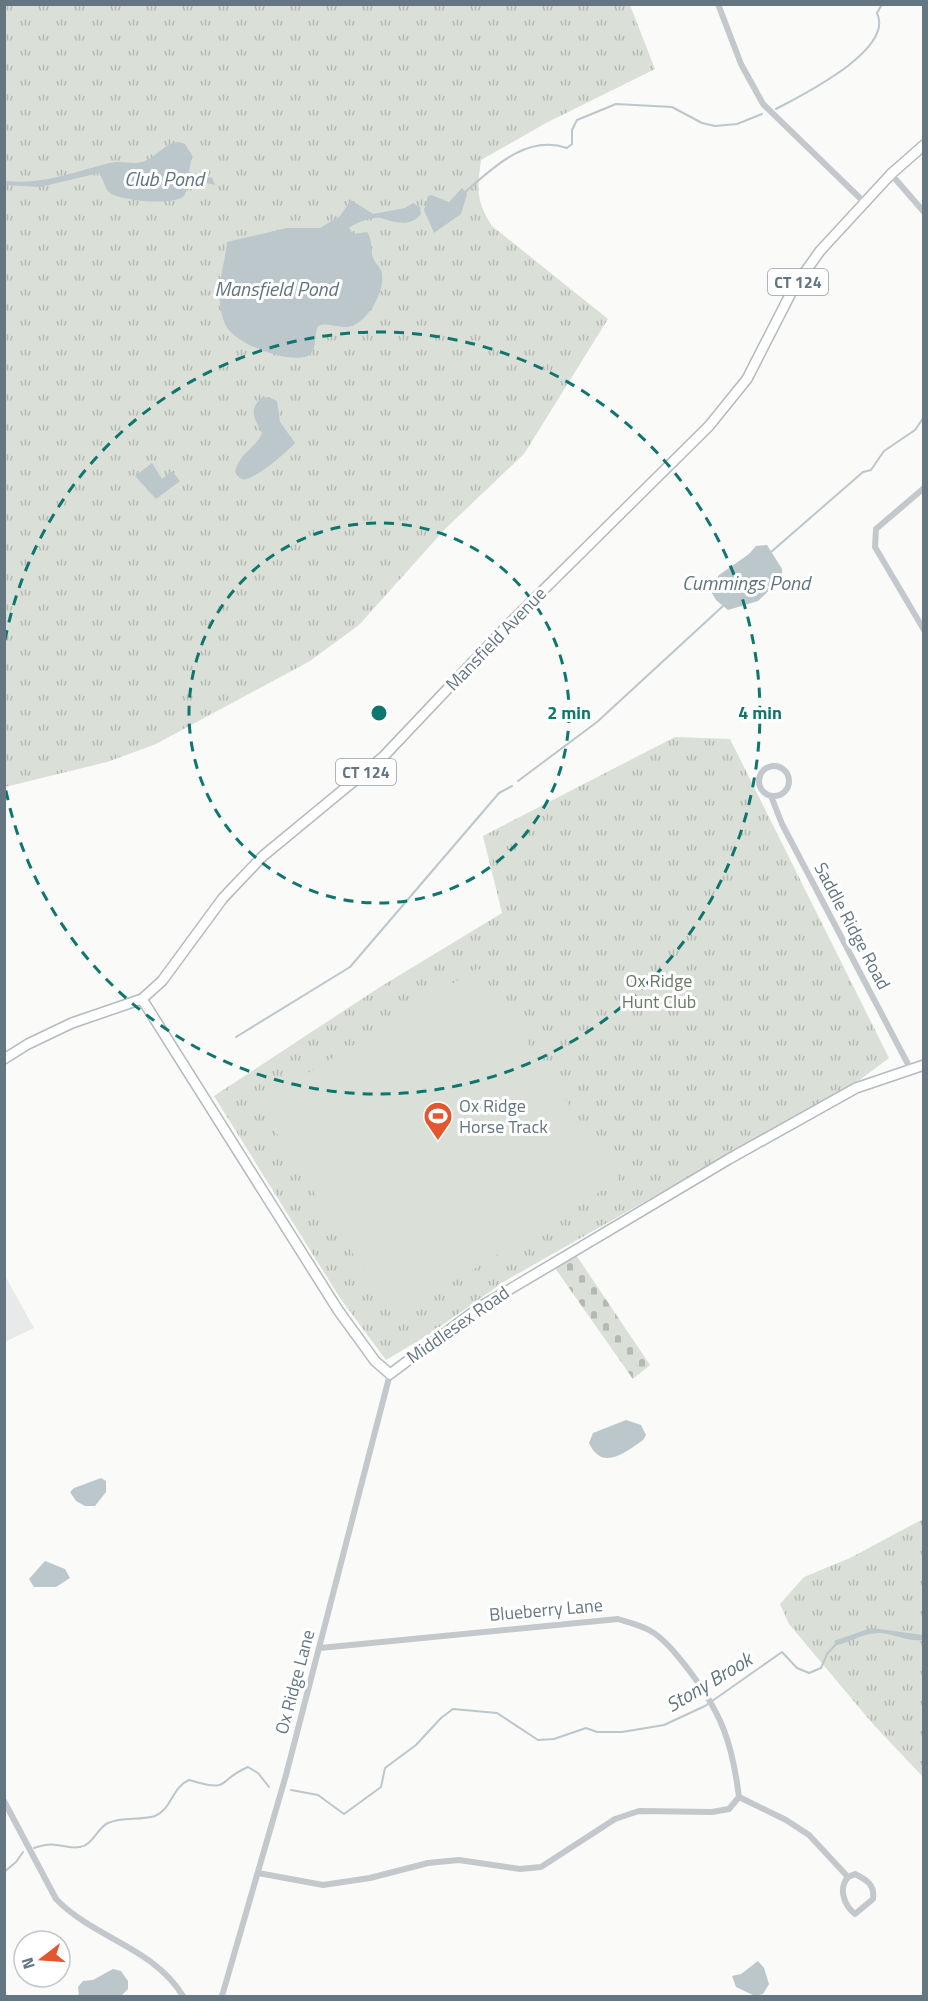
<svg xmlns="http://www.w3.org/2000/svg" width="928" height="2001" viewBox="0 0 928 2001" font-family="'Titillium Web',sans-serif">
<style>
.built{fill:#e8e9e9}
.grass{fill:url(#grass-tufts)}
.cemetery{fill:url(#cemetery-stones)}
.pitch{fill:#dadfd7}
.water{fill:#bbc7cb}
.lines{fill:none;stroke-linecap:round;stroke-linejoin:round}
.stream{stroke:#bbc7cb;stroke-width:2}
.secondary-casing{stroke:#b3babf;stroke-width:12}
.primary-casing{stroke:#b5babe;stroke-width:12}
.street{stroke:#c3c8cc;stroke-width:6}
.secondary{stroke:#fff;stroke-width:9}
.primary{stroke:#fff;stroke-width:9}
.ring{fill:none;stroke:#0f766e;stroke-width:3;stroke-dasharray:10 8}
.labels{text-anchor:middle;stroke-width:6;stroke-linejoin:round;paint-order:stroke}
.shield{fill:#fff;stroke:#939fa8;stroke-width:1.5}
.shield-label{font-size:16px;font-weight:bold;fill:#657683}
.street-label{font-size:18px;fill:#657683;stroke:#fff}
.park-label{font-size:18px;fill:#687a64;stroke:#fff}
.poi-label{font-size:18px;fill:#657683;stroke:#fff;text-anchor:start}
.water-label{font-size:20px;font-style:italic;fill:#60757c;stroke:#fff}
.centre{fill:#0f766e;stroke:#fff;stroke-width:3}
.ring-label{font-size:18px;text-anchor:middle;font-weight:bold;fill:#0f766e;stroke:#fff;stroke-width:6;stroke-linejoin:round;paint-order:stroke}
</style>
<defs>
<pattern id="grass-tufts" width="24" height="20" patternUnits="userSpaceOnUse" patternTransform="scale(1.5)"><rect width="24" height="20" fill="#dadfd7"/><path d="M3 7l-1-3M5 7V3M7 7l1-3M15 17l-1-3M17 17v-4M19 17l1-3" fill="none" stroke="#b4b9b4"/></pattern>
<pattern id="cemetery-stones" width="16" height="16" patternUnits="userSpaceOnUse" patternTransform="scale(1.5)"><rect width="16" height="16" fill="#dadfd7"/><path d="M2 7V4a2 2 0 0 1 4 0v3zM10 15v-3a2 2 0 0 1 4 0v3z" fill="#b4b9b4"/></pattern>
</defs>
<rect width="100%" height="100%" fill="#fafaf8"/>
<!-- built -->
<path class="built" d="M4,1274L34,1328L5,1342H4Z"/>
<!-- grass -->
<path class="grass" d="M5,5H630L655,69L546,123L481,160C477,189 476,201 492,226L608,319L524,454L446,528L359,625L310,661L156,744L107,762L5,787Z
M675,737L730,739L889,1058L861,1079L505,1281L428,1335L386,1360L340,1298L214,1096L380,987L502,913L483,836Z
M923,1519V1777L872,1723L789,1624L780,1604L804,1577L850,1558Z"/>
<!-- cemetery -->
<path class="cemetery" d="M576,1255L650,1365L633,1379L555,1268Z"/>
<!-- pitch -->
<path class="pitch" d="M478,968L619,1180L394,1318L258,1104Z"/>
<!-- water -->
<path class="water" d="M178,142L185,144L192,155L189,172L212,178L215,185L188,178C186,184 188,191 184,196C173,206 122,201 110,193C104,188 104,180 99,173L40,187L5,185V181C43,185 73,172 110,163C121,160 131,165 142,162C156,158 163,144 178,142Z
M462,188L467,194L461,214L434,233L424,210L428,196L431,195L449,202Z
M351,200L373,214L405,208L413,203L420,207L421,214C410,228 394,222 381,218C374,216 354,223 349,228L353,234L367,232C373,241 370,249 373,258C375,263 379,266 381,270C387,288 370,318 354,325C342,331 329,321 318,326C314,334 317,352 308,356C289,364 233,344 225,324C213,291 224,272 227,242L287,228H320L340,216Z
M269,397L277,401L280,422L295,443C288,451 252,483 242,479C239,478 237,475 235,472C239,453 255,449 262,433C255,419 248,411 261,398Z
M152,463L162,479L172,471L180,481L156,499L135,476Z
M767,545L782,569V578L758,601L728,610L716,600L710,590L719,575L749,554L756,546Z
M626,1420L641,1425L646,1435L643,1440C626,1452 602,1472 589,1443L593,1433Z
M101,1478L106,1481V1492L95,1506H85L76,1501L70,1492L74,1488Z
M45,1561L65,1569L70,1578L56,1587H34L29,1579Z
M871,1628L923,1635V1640C908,1642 895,1634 880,1633C866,1632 850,1642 837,1645L834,1641Z
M758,1961L764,1968L769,1984L763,1994L755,1996L736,1987L732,1976L741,1974Z
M113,1969L121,1971L128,1981V1989L122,1995L79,1996L78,1987L83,1981L93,1980Z"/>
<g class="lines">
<!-- stream -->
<path class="stream" d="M776,109C800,96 895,50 877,13L882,4
M464,193C493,168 526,134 567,148L572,144V130L577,120L616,104L672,107L702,123L715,126L737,124L762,114
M771,552L863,472L871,470L884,451L915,430L924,417
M518,781L597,722L723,606
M236,1037L350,967L499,793L512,786
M291,1790L318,1795L344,1814L381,1787L385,1768L416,1745L441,1718L453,1709L497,1713L538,1740L554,1739L586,1728L597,1732H622L664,1725L705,1706L782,1652L797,1668L809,1673L821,1668L827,1654L838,1642
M34,1848C58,1839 63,1850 80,1847C93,1845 97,1828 108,1823C123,1816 139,1821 155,1816C172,1809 172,1787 189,1780C233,1793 215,1781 248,1767L258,1773L269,1787
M4,1872L16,1862L23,1852"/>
<!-- secondary casing -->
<g class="secondary-casing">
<path id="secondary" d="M142,999L338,1310L375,1361L390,1374L480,1307L729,1159L856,1088L924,1065"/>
</g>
<!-- primary casing -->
<g class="primary-casing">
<path id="primary" d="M4,1059L28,1044L72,1023L142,999L162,981L223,898L263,856L383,757L508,625L709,426L747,379L793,289L820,251L891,174L924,145"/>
</g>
<!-- street -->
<path class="street" d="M718,4L741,64L763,104L865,203
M891,174L924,212
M924,488L876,529L875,547L924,630
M759 781a15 15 0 1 1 30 0a15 15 0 1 1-30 0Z
M771,796L782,824L910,1068
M320,1648L618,1619C628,1622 640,1625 649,1630C665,1639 677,1655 688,1669C722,1714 732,1742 739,1797
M4,1801L56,1899C95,1939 153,1947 183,1996
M258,1873L323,1885L370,1878L428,1863L459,1860L520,1869L541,1867L615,1819L639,1811L712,1812L729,1809L739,1797L786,1820L809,1835L848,1877L855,1874C867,1880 875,1885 873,1899L855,1914C844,1905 838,1889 848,1877
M222,1996L286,1775L390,1374"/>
<!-- secondary -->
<use href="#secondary" class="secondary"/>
<!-- primary -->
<use href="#primary" class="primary"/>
</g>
<!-- distance rings -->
<g class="ring">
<circle cx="379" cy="713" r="190"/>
<path d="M5 640A381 381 0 1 1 5 786"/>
</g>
<!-- icons -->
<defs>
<g id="stadium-pin" transform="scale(1.5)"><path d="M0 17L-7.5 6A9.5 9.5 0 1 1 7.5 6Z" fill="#e4572e" stroke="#fff"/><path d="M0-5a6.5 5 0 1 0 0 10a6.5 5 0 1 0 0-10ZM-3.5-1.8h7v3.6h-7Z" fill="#fff"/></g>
</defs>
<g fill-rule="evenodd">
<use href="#stadium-pin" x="438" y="1116"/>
</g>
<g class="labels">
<!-- shield labels -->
<g class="shield">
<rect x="768" y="269" width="60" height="26" rx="4.5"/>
<rect x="336" y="759" width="60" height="26" rx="4.5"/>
</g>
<g class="shield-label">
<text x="798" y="288">CT 124</text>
<text x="366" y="778">CT 124</text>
</g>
<!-- street labels -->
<g class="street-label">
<text transform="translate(496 639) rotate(-46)" y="6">Mansfield Avenue</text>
<text transform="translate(852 926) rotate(62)" y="6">Saddle Ridge Road</text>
<text transform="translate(458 1325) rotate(-35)" y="6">Middlesex Road</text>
<text transform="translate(546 1610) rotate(-5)" y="6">Blueberry Lane</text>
<text transform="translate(295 1682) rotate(-75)" y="6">Ox Ridge Lane</text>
</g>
<!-- park labels -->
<g class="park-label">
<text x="659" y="987">Ox Ridge<tspan x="659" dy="21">Hunt Club</tspan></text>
</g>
<!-- poi labels -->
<g class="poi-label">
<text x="459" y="1112">Ox Ridge<tspan x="459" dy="21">Horse Track</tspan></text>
</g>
<!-- water labels -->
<g class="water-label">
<text x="164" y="186">Club Pond</text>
<text x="276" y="296">Mansfield Pond</text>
<text x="746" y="590">Cummings Pond</text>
<text transform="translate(709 1682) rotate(-31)" y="7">Stony Brook</text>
</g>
</g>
<circle cx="379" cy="713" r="9" class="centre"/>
<g class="ring-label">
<text x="569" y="719">2 min</text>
<text x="760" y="719">4 min</text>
</g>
<!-- border -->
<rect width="928" height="2001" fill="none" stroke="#657683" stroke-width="12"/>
<!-- north arrow -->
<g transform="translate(42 1959) rotate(253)"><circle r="28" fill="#ffffff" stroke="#c1c8cd" stroke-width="1.5"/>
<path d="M0-4.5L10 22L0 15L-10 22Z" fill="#e4572e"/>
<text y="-9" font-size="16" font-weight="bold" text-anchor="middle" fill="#657683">N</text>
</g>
</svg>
